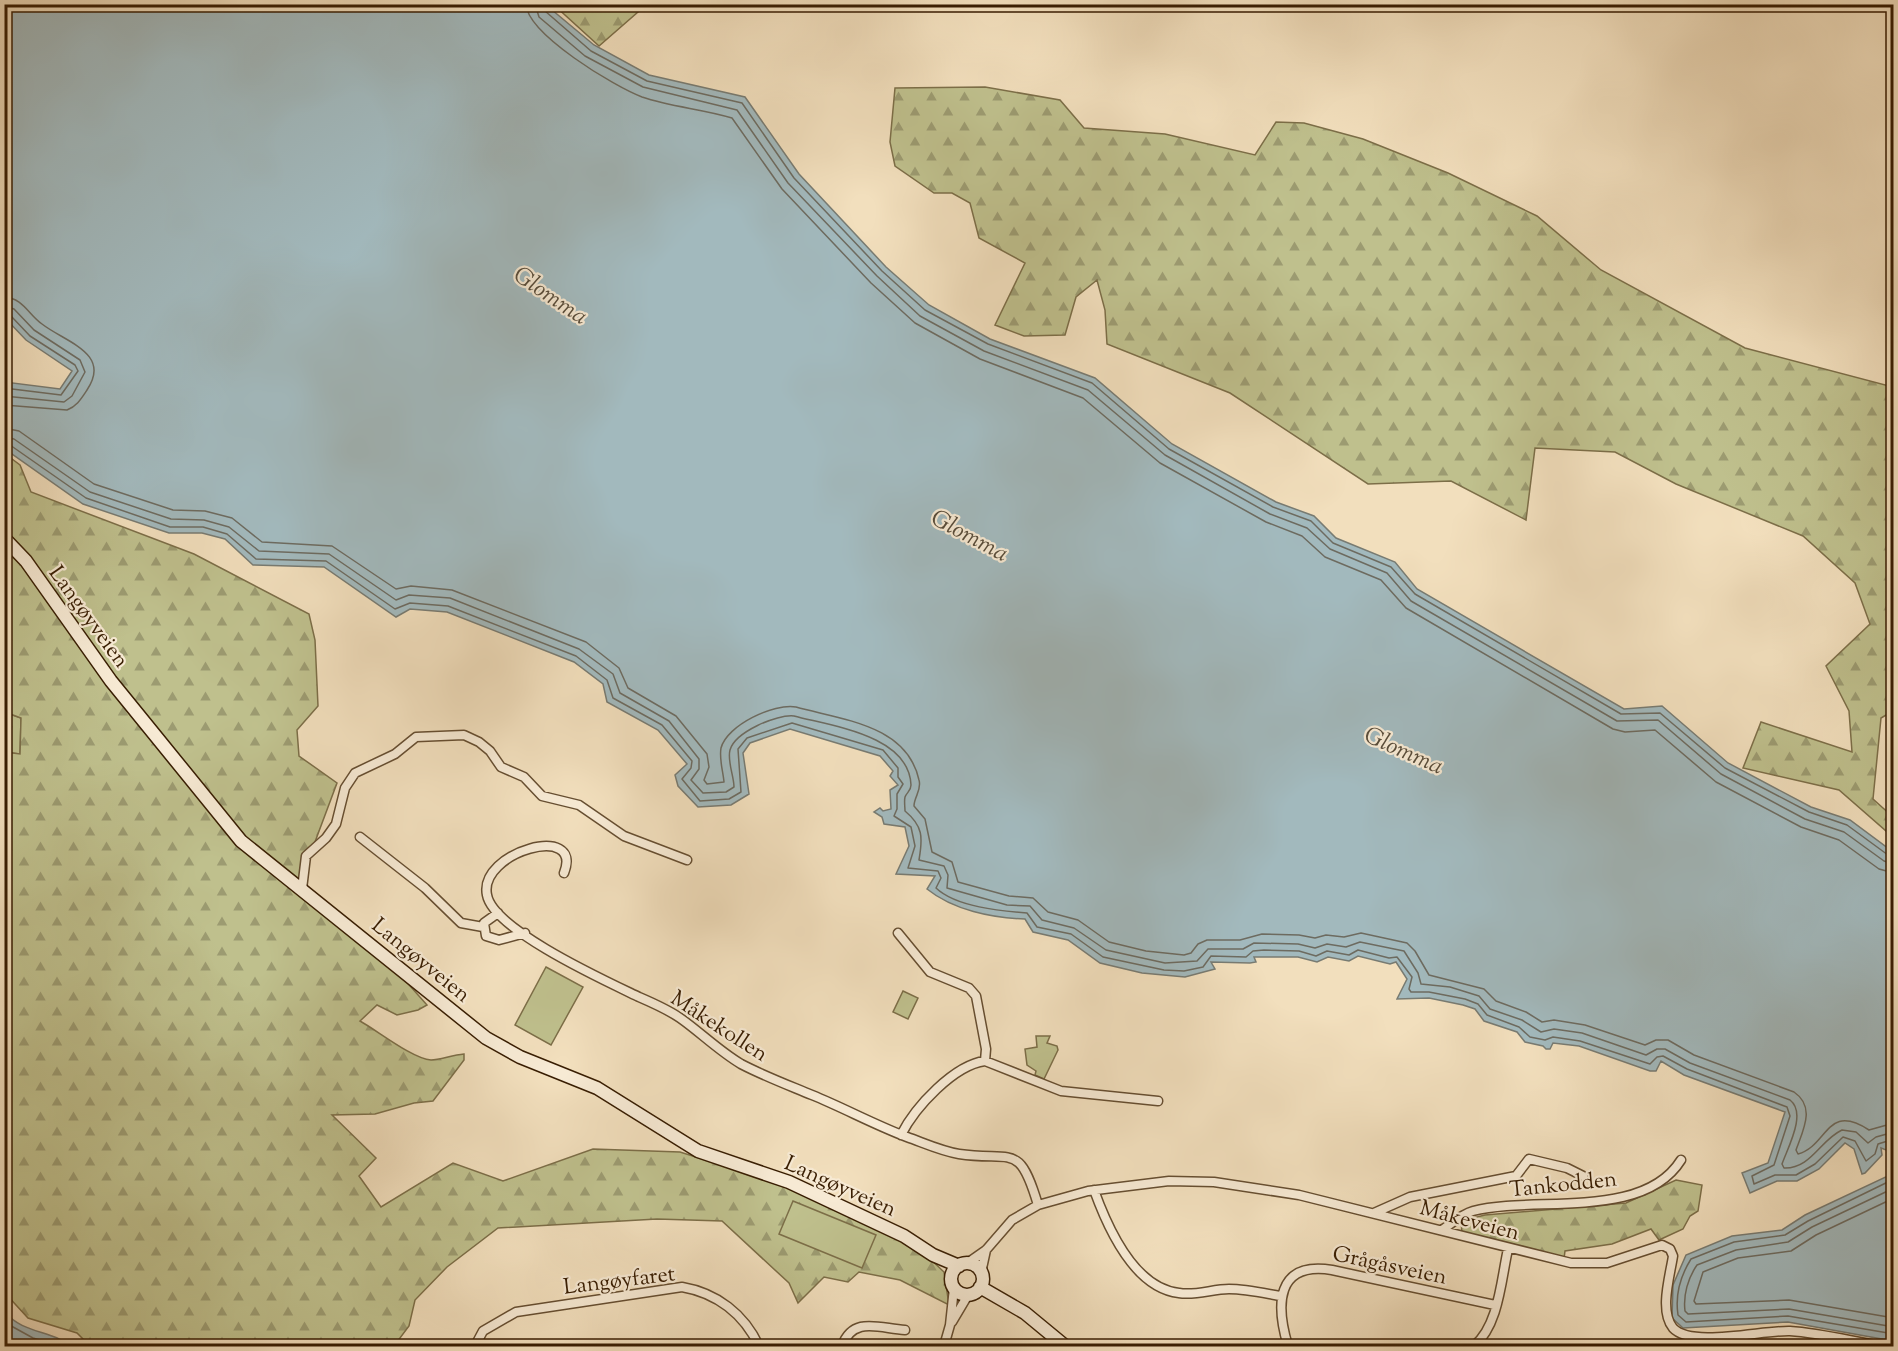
<svg xmlns="http://www.w3.org/2000/svg" width="1898" height="1351" viewBox="0 0 1898 1351" font-family="'Sorts Mill Goudy',serif">
<style>
.grass{fill:url(#grass-tufts);stroke:#7c6e48;stroke-width:1.5}
.forest{fill:url(#forest-firs);stroke:#7c6e48;stroke-width:1.5}
.park{fill:#bfc08d;stroke:#7c6e48;stroke-width:1.5}
.water{fill:#a2b9bd;stroke:#787b72;stroke-width:1.5}
.lines{fill:none;stroke-linecap:round;stroke-linejoin:round}
.shore{stroke:#6d6b60;stroke-width:1.5}
.minor-casing{stroke:#664e31;stroke-width:11}
.secondary-casing{stroke:#381d02;stroke-width:15}
.minor{stroke:#f7ead4;stroke-width:8}
.secondary{stroke:#f7ead4;stroke-width:12}
.labels{text-anchor:middle;stroke-width:4.5;stroke-linejoin:round;paint-order:stroke}
.street-label{font-size:22px;fill:#381d02;stroke:#f7ead4}
.water-label{font-size:24px;font-style:italic;fill:#584c3a;stroke:#f7ead4}
</style>
<defs>
<pattern id="grass-tufts" width="24" height="20" patternUnits="userSpaceOnUse" patternTransform="scale(1.5)"><rect width="24" height="20" fill="#bfc08d"/><path d="M3 7l-1-3M5 7V3M7 7l1-3M15 17l-1-3M17 17v-4M19 17l1-3" fill="none" stroke="#9c9b71"/></pattern>
<pattern id="forest-firs" width="22" height="20" patternUnits="userSpaceOnUse" patternTransform="scale(1.5)"><rect width="22" height="20" fill="#bfc08d"/><path d="M5 1l3.5 6h-7zM16 11l3.5 6h-7z" fill="#9c9b71"/></pattern>
</defs>
<rect width="100%" height="100%" fill="#f2dfbd"/>
<filter id="stains"><feTurbulence type="fractalNoise" baseFrequency=".00333" numOctaves="4"/><feColorMatrix values="0 0 0 0 .2 0 0 0 0 .09 0 0 0 0 .02 0 0 0 .5 -.17"/></filter>
<radialGradient id="worn" r=".72"><stop offset=".6" stop-color="#630" stop-opacity="0"/><stop offset="1" stop-color="#630" stop-opacity=".3"/></radialGradient>
<!-- grass -->
<path class="grass" d="M4,712L21,718L20,754L5,752Z"/>
<!-- forest -->
<path class="forest" d="M554,5H646L599,46Z
M985,87L1060,100L1084,128L1165,134L1255,155L1276,122L1304,123L1363,139L1448,173L1537,216L1601,270L1745,348L1893,387V711L1881,718L1873,799L1893,817V837L1839,790L1743,768L1761,722L1852,752L1849,711L1826,666L1870,624L1855,583L1803,536L1676,484L1615,452L1535,448L1526,520L1451,481L1368,484L1230,393L1107,344L1105,310L1097,280L1076,297L1065,335L1024,336L995,325L1025,263L979,238L970,203L952,193H934L895,166L890,142L895,88Z
M4,453L20,465L31,492L194,554L309,614L315,640L318,706L297,730L299,756L337,783L306,866V900L403,978L427,1005L418,1010L397,1015L377,1005L360,1021C378,1031 413,1059 431,1060C440,1060 452,1055 464,1054V1060L433,1101L414,1103L375,1114L332,1115L376,1158L359,1176L381,1207L453,1163L503,1181L593,1149L680,1152L804,1191L922,1251L944,1272L949,1305L900,1280L859,1272L848,1282L824,1277L798,1303L789,1283L722,1221L657,1219L498,1228L447,1267L415,1300L409,1326L394,1346H90L77,1333L28,1318L4,1292V752L20,754L21,718L5,712Z
M1676,1180L1702,1185L1698,1211L1690,1216L1683,1229L1659,1240L1651,1229L1612,1244L1565,1251L1564,1259L1462,1233L1461,1221L1485,1215L1626,1203Z"/>
<!-- park -->
<path class="park" d="M546,967L583,987L551,1045L515,1025Z
M903,991L918,998L908,1019L893,1012Z
M1036,1036H1050L1047,1043L1057,1046L1058,1050L1044,1079L1035,1075L1036,1071L1027,1065L1025,1049L1037,1047Z
M793,1201L876,1235L862,1268L779,1234Z"/>
<!-- water -->
<path class="water" d="M5,4L546,5L594,45L649,75L745,97L799,174L886,267L929,305L990,339L1095,378L1172,444L1276,502L1314,516L1336,538L1395,562L1417,589L1624,709L1662,706L1728,763L1811,807L1850,820L1893,852V1144L1886,1150L1881,1148L1882,1155L1865,1173L1862,1174L1854,1149L1845,1143L1819,1169L1797,1181H1777L1750,1193L1742,1173L1768,1163L1785,1112L1684,1075L1661,1061L1656,1071H1650L1579,1046L1553,1043L1550,1049H1546L1543,1046L1525,1042L1517,1032L1484,1021L1475,1009L1463,1005L1429,998L1397,999L1407,979L1396,962L1390,964L1358,956L1349,961L1328,957L1317,962L1298,957H1254L1256,962L1250,963L1211,962L1215,969L1185,977L1142,973L1100,963L1068,940L1033,932L1025,919C992,918 953,910 927,889L935,876L896,874L909,846L905,827L884,824L882,817L874,812L880,808L883,811L891,809L890,790L898,785L890,776L893,771L880,756L790,729L750,743L743,753L749,794L731,805L698,807L678,786L675,775L687,764L658,730L607,702L603,684L574,662L447,612L410,609L396,617L324,567L253,565L225,539L202,533H169L83,504L5,449V382L60,389L72,371L26,340L5,318Z
M1893,1170V1341L1788,1322L1683,1328L1672,1318L1673,1285L1686,1255L1732,1236L1782,1230L1805,1215L1888,1176Z
M5,1312C23,1334 52,1330 70,1346H5Z"/>
<g class="lines">
<!-- shore -->
<path class="shore" d="M526,4C527,34 615,87 642,97C671,107 703,109 732,118L782,189L871,283L915,323L980,359L1083,398L1160,463L1266,522L1302,536L1325,557L1381,580L1406,608L1613,729L1625,732L1655,730L1716,782L1801,827L1839,840L1879,869L1894,873
M535,4L539,17L585,56L643,87L737,110L788,183L877,276L920,316L984,351L1088,390L1165,455L1270,514L1307,528L1330,549L1387,573L1411,601L1617,721L1658,720L1721,774L1805,819L1844,832L1884,861L1894,864
M542,4L545,11L591,51L647,81L742,103L794,178L882,271L925,310L988,344L1092,383L1169,449L1273,507L1311,521L1333,543L1391,567L1415,594L1621,714L1660,713L1725,768L1809,812L1847,825L1888,855L1894,856
M4,297C23,298 28,314 42,324C65,342 112,353 87,390C81,399 77,406 67,410L4,405
M4,306L14,309L34,330L80,360L85,372L72,396L64,402L4,396
M4,314L11,316L30,336L75,365L78,371L61,395L4,388
M4,428L19,431L94,484L173,510L205,511L232,518L262,542L332,546L396,589L411,586L452,590L586,642L619,668L628,688L676,716L707,754L709,767L704,780L707,784L724,782C723,771 719,759 721,748C727,725 774,703 796,707C843,720 907,725 919,780C922,790 914,797 914,806L925,819L932,852L952,862L958,882L1009,896L1033,898L1048,912L1078,920L1109,942L1146,951L1184,955L1191,953L1198,944L1207,940H1240L1262,934L1299,935L1315,938L1326,935L1344,937L1361,933L1407,943L1415,951L1429,975L1484,989L1496,1001L1526,1012L1542,1022L1554,1020L1585,1025L1645,1045L1656,1040H1668L1694,1055L1794,1092C1816,1107 1803,1130 1796,1150L1798,1154C1828,1146 1826,1102 1869,1130L1894,1123
M4,437L14,439L90,492L171,519L204,520L229,527L259,551L329,554L396,600L409,595L450,598L579,649L613,674L620,693L669,721L699,759V769L691,780L703,793L726,792L734,787C734,776 727,761 730,750C735,732 777,714 794,716C831,726 909,735 911,785C911,791 907,792 905,797C904,801 905,807 905,811C923,826 923,837 919,860L944,866L948,875L947,888L1007,905L1030,906L1042,920L1074,928L1106,950L1165,963L1197,961L1208,949H1243L1254,943L1298,944L1315,948L1327,944L1346,947L1360,942L1404,951L1418,973L1421,984L1450,987L1479,996L1490,1009L1522,1020L1541,1032L1554,1029L1582,1033L1646,1055L1657,1049H1665L1690,1063L1790,1100C1807,1113 1788,1147 1782,1164L1784,1168C1811,1169 1820,1140 1842,1130L1856,1132L1868,1143L1876,1137L1894,1132
M4,444L10,445L86,498L170,527H203L227,534L256,559L326,561L395,609L410,603L448,606L576,656L607,680L613,698L662,725L692,761L691,768L682,779L700,801L729,799L741,792L738,749L747,738L792,723L883,750L898,768V777L903,784L897,794V809L894,816L911,827L915,846L908,868L938,871L941,878L936,888C956,907 1001,911 1027,913L1037,927L1071,934L1103,957L1164,970L1184,971L1203,967L1211,956L1246,957L1253,951L1264,950L1299,951L1316,956L1327,951L1349,955L1358,950L1389,958L1397,957L1412,977L1409,989L1411,992H1429L1465,999L1478,1004L1487,1015L1519,1027L1530,1037L1545,1040L1553,1037L1580,1041L1650,1064L1657,1057L1663,1056L1687,1069L1787,1107L1790,1116L1774,1165L1752,1176L1754,1184L1775,1175H1796L1815,1164L1843,1137L1855,1141L1866,1161L1875,1154L1878,1144L1894,1139
M1894,1179L1808,1221L1785,1235L1734,1242L1691,1259C1681,1275 1675,1295 1678,1315L1686,1322L1788,1316L1894,1334
M1894,1188L1812,1227L1788,1242L1736,1250L1697,1265C1688,1278 1683,1295 1685,1311L1688,1314L1789,1309L1894,1327
M1894,1198L1816,1235L1791,1251L1738,1258L1703,1272L1694,1301L1696,1304L1789,1300L1894,1318
M4,1322L33,1338L59,1346"/>
<!-- minor casing -->
<g class="minor-casing">
<path id="minor" d="M360,837L425,888L461,923L483,927
M564,873C584,822 478,852 487,895C493,930 608,982 639,997C653,1003 667,1009 680,1018C700,1032 719,1051 741,1064C764,1076 788,1085 812,1095C844,1108 875,1125 907,1137C924,1143 941,1151 959,1154C1013,1162 1019,1141 1038,1205
M302,889L306,856L326,838L336,824L345,788L355,773L395,754L416,737L464,735L479,742L490,751L501,767L524,777L542,796L579,805L624,836L687,860
M498,913L484,923L486,936L499,940L525,933
M898,933L930,972L969,988L976,996L986,1049L985,1061
M901,1135C915,1107 954,1065 985,1061L1061,1091L1158,1101
M1094,1190C1107,1226 1134,1288 1179,1293C1195,1296 1213,1289 1229,1289C1246,1289 1263,1293 1280,1296
M1374,1213L1410,1197L1516,1176L1529,1159L1567,1168L1583,1176
M1442,1230C1452,1223 1462,1214 1473,1211C1534,1195 1643,1221 1681,1160
M966,1264L986,1250L1012,1220L1038,1205L1088,1191L1169,1181L1214,1182L1299,1195L1571,1263H1607L1662,1245L1670,1249L1673,1256C1670,1276 1659,1311 1673,1328C1691,1348 1763,1330 1790,1331C1820,1333 1851,1341 1881,1346
M981,1273L986,1250
M952,1322L968,1295
M475,1346L483,1331L516,1312L682,1287C717,1293 744,1314 759,1346
M842,1346C853,1316 878,1328 905,1330
M944,1346L950,1325L954,1288
M1288,1346C1276,1306 1275,1261 1332,1270L1495,1305
M1474,1346C1499,1325 1501,1280 1508,1249"/>
</g>
<!-- secondary casing -->
<g class="secondary-casing">
<path id="secondary" d="M4,538L26,561L111,681L241,841L486,1038L520,1057L597,1088L698,1151L789,1182L904,1236L933,1255L959,1266
M951 1279a16 16 0 1 1 32 0a16 16 0 1 1-32 0Z
M980,1287L1025,1313L1065,1346"/>
</g>
<!-- minor -->
<use href="#minor" class="minor"/>
<!-- secondary -->
<use href="#secondary" class="secondary"/>
</g>
<g class="labels">
<!-- street labels -->
<g class="street-label">
<text transform="translate(90 616) rotate(54)" y="8">Langøyveien</text>
<text transform="translate(422 959) rotate(39)" y="8">Langøyveien</text>
<text transform="translate(720 1025) rotate(33)" y="8">Måkekollen</text>
<text transform="translate(1563 1183) rotate(-6)" y="8">Tankodden</text>
<text transform="translate(841 1185) rotate(24)" y="8">Langøyveien</text>
<text transform="translate(1470 1219) rotate(15)" y="8">Måkeveien</text>
<text transform="translate(1390 1264) rotate(12)" y="8">Grågåsveien</text>
<text transform="translate(619 1279) rotate(-7)" y="8">Langøyfaret</text>
</g>
<!-- water labels -->
<g class="water-label">
<text transform="translate(551 295) rotate(34)" y="8">Glomma</text>
<text transform="translate(970 535) rotate(28)" y="8">Glomma</text>
<text transform="translate(1404 750) rotate(24)" y="8">Glomma</text>
</g>
</g>
<!-- margin -->
<rect width="1898" height="1351" fill="none" stroke="#f2dfbd" stroke-width="24"/>
<rect x="6" y="6" width="1886" height="1339" fill="none" stroke="#381d02" stroke-width="3"/>
<rect x="12" y="12" width="1874" height="1327" fill="none" stroke="#381d02" stroke-width="1.5"/>
<rect width="100%" height="100%" filter="url(#stains)"/>
<rect width="100%" height="100%" fill="url(#worn)"/>
</svg>
